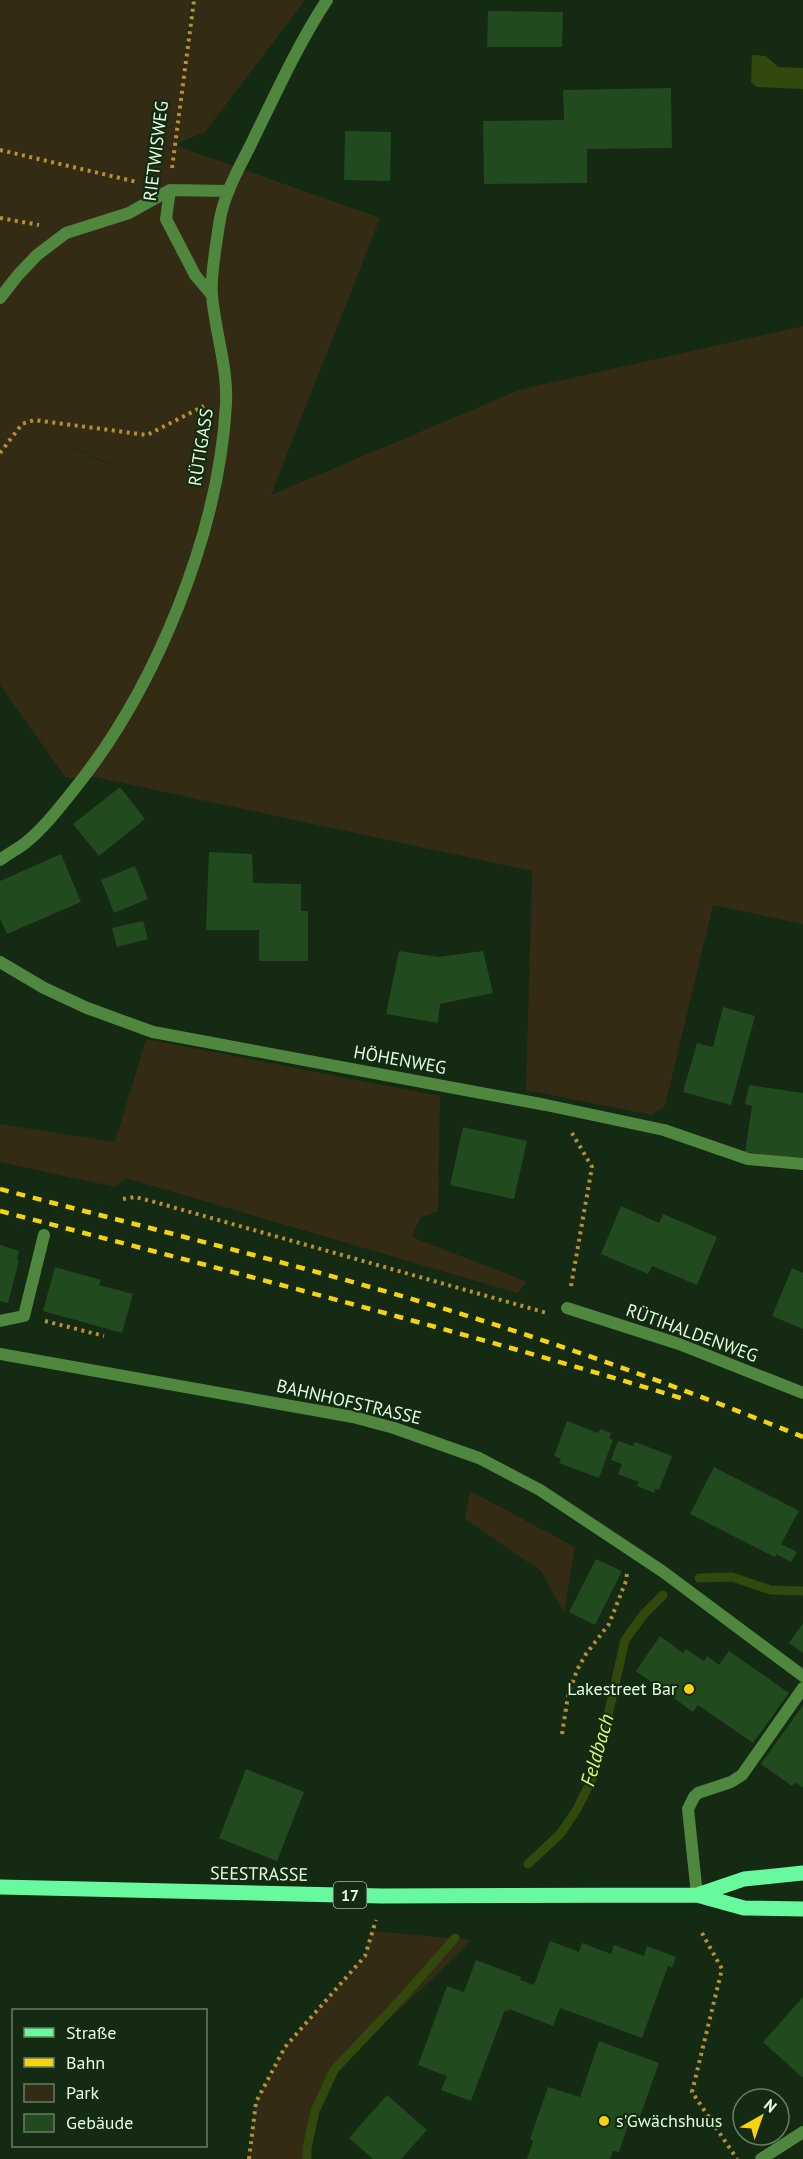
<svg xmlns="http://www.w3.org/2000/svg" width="803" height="2159" viewBox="0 0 803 2159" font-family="'PT Sans',sans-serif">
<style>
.green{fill:#342b15;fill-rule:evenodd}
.water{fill:#32480d}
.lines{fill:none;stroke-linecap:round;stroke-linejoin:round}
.stream{stroke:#32480d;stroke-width:9}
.building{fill:#214a1f}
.path{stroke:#b88f36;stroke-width:4;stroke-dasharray:3 4.5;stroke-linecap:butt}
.lane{stroke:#4f873f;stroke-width:12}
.street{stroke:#4f873f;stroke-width:12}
.primary{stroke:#68f99e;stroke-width:15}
.rail{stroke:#f6d211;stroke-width:4.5;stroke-dasharray:9 8;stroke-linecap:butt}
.poi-dot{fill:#f6d211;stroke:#142a12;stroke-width:2}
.labels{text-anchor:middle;stroke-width:4.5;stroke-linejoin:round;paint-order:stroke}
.shield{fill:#142a12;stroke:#a4bea0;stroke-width:1.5}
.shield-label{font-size:16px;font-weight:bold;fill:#e1fedd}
.street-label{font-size:18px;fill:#e1fedd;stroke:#142a12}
.poi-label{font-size:18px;fill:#e1fedd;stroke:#142a12;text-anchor:end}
.water-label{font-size:20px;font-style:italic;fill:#ddf96f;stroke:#142a12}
</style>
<rect width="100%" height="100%" fill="#142a12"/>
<!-- green -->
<path class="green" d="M0,0H191L179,104L194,0H305L205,132L174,145L380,218L271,495L519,390L803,326V924L713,905L665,1106L652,1115L526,1090L532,871L95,777L66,778L0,685ZM74,448L166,488L74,449Z
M146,1039L440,1096L438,1211L420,1218L412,1237L527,1282L517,1293L126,1178L115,1187L0,1162V1124L115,1142Z
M470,1491L575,1547L564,1613L541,1571L465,1519Z
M372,1931L471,1940L428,1983L334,2070L315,2111L307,2148V2159H249L256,2102L285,2047L365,1956Z"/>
<!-- water -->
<path class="water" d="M752,55L766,56L778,67L803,68V89L757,87L751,82Z"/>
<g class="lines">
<!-- stream -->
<path class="stream" d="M699,1578L732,1577L771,1590L803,1591
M528,1864L561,1833L577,1809L595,1773L625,1640L644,1614L663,1595
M307,2159V2148L315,2111L334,2070L404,1996L455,1938"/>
</g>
<!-- building -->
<path class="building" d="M488,11L563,12L562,47H487Z
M671,88L672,148L587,149V183L484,184L483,121L564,120L563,90Z
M345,131L391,132L390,181L344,180Z
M120,787L145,819L99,856L73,824Z
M209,852L252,854L253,883L301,884V911H308V961H259V930H206Z
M61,854L81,902L7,934L0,919V881Z
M135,866L148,899L114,913L101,880Z
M143,921L148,939L117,947L112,928Z
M399,951L438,957L483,951L493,993L440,1004L438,1023L386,1014Z
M723,1007L755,1016L731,1105L683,1092L697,1043L713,1047Z
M749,1085L803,1093V1159L745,1152L752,1106L745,1104Z
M463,1127L527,1141L514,1199L450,1185Z
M621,1206L659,1223L663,1214L717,1237L697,1285L652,1266L648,1274L601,1254Z
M0,1245L19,1251L17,1260L19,1261L8,1303L0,1301Z
M55,1267L101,1280L99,1285L133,1294L122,1333L43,1311Z
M792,1268L803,1273V1329L772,1316Z
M567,1421L598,1433L600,1429L611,1433L609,1438L613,1440L599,1478L559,1463L561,1459L554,1456Z
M618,1441L633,1446L635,1442L672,1456L659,1490L655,1489L654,1493L637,1486L639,1482L618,1474L622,1464L611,1460Z
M714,1467L799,1511L781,1544L797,1552L791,1562L776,1554L775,1557L690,1514Z
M596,1559L622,1571L595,1625L569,1612Z
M803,1623V1653L789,1643Z
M660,1636L683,1653L686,1649L704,1661L707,1656L719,1665L729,1651L789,1693L753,1743L698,1705L693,1712L636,1671Z
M803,1705V1788L795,1782L792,1786L761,1764Z
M246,1769L304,1792L277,1861L219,1838Z
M550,1941L579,1952L582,1943L611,1954L614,1945L644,1956L647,1946L676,1957L672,1968L668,1966L642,2038L560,2008L553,2026L509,2009L508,2012L505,2010L471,2101L441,2090L447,2076L418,2065L447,1986L464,1992L476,1960L521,1977L520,1980L534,1985Z
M803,1997V2078L763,2042Z
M599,2041L659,2063L638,2122L630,2119L619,2152L613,2151L610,2159H527L533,2141L530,2139L548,2087L580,2097Z
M387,2095L427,2130L401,2159H373L349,2138Z"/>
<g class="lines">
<!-- path -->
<path class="path" d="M0,150L137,182
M172,168L194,0
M0,218L39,225
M0,453L22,424L34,420L147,435L204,406
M123,1199L135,1197L151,1201L547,1313
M571,1286L592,1167L572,1133
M45,1321L104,1336
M562,1734L568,1696L577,1670L586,1654L609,1624L626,1581L627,1573
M702,1933L722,1969L692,2092L737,2159
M249,2159L256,2102L285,2047L365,1956L376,1920"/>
<!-- lane -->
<path class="lane" d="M0,1321L24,1316L44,1235
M697,1895L688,1809L694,1797L698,1793L731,1782L742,1775L803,1688"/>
<!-- street -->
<path class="street" d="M170,190L166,219L195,275L211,294
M0,298L18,275L37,255L66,233L129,213L170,190L228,191
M0,860C8,854 17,849 24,844C44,828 60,807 76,787C156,687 219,533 226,404C228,367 215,332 212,295C210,278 217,238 220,219C225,191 241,165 253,140C276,93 298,44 327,0
M0,962L44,988L87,1008L153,1032L546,1105L664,1130L748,1159L803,1164
M567,1308L679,1344L803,1393
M0,1354L353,1417L394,1428L479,1458L540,1490L662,1571L803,1676
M761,2159L803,2132"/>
<!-- primary -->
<path class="primary" d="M0,1887L382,1896L697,1895L744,1908L803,1909
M697,1895L744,1879L803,1873"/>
<!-- rail -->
<path class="rail" d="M0,1189C158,1231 318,1269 474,1318C585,1353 695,1393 803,1437
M0,1211C229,1271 458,1330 684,1399"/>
</g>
<!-- markers -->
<g class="poi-dot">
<circle cx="689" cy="1689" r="6"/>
<circle cx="604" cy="2121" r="6"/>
</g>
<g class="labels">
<!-- shield labels -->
<rect class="shield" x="333.5" y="1882" width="33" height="26" rx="4.5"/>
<g class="shield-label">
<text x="350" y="1901">17</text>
</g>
<!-- street labels -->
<g class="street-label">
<text transform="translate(156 151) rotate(-83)" y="6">RIETWISWEG</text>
<text transform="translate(201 447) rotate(-81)" y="6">RÜTIGASS</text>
<text transform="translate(400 1060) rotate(10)" y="6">HÖHENWEG</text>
<text transform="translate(692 1333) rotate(20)" y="6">RÜTIHALDENWEG</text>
<text transform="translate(349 1402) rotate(13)" y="6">BAHNHOFSTRASSE</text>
<text transform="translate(259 1874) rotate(1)" y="6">SEESTRASSE</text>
</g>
<!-- poi labels -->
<g class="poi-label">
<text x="677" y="1695">Lakestreet Bar</text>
<text x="616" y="2127" text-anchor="start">s'Gwächshuus</text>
</g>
<!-- water labels -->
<g class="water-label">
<text transform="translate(597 1750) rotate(-74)" y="7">Feldbach</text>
</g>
</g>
<!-- legend -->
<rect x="12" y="2009" width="195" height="138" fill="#142a12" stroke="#667f63" stroke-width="1.5"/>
<rect x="24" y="2028" width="30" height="9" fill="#68f99e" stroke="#667f63" stroke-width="1.5"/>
<text x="66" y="2039" font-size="18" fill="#e1fedd">Straße</text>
<rect x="24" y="2058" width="30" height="9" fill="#f6d211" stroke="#667f63" stroke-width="1.5"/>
<text x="66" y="2069" font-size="18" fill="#e1fedd">Bahn</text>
<rect x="24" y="2084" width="30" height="18" fill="#342b15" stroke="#667f63" stroke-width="1.5"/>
<text x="66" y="2099" font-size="18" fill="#e1fedd">Park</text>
<rect x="24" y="2114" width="30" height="18" fill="#214a1f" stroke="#667f63" stroke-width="1.5"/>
<text x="66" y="2129" font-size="18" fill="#e1fedd">Gebäude</text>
<!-- north arrow -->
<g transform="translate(761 2117) rotate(40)"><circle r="28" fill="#142a12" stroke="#667f63" stroke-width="1.5"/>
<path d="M0-4.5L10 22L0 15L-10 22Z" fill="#f6d211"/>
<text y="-9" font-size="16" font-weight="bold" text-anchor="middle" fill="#e1fedd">N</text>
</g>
</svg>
